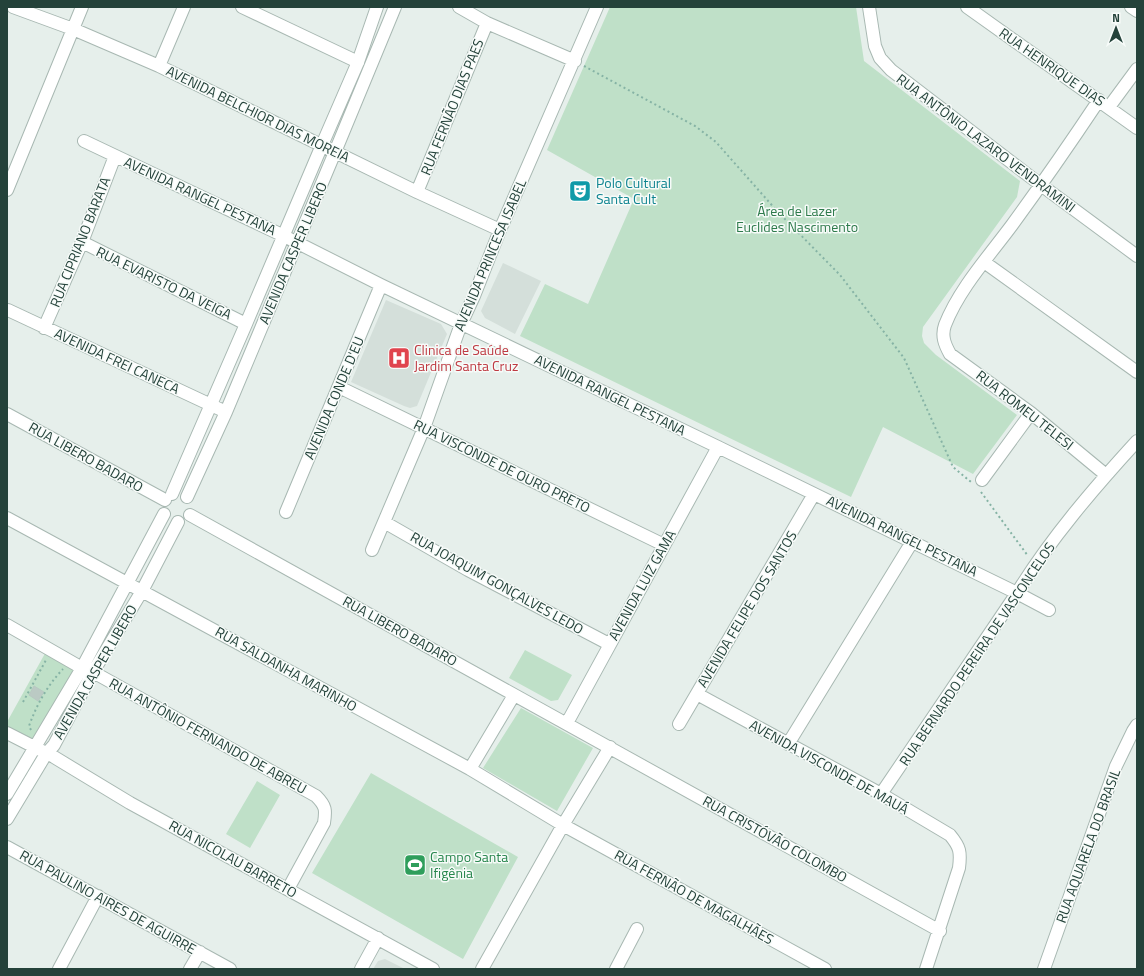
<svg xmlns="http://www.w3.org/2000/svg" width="1144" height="976" viewBox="0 0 1144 976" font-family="'Titillium Web',sans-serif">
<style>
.built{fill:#d4dfda}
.green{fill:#bfe0c8}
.building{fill:#bbcac4;stroke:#b8c9c2}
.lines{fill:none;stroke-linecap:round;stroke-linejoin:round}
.minor-casing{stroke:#a8b8b2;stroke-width:14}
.tertiary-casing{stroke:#a8b8b2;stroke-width:14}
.path{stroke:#86b3a5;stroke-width:2;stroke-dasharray:2 3;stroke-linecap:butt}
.minor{stroke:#fff;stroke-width:12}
.tertiary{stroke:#fff;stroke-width:12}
.labels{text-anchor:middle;stroke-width:3;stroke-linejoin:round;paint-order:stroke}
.street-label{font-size:14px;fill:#24423a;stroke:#f7fbf9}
.culture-label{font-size:14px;fill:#0d838f;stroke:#f7fbf9;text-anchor:start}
.park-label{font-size:14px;fill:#2d7a4b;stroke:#f7fbf9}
.health-label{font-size:14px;fill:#be3a42;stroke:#f7fbf9;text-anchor:start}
.leisure-label{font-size:14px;fill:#27864d;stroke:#f7fbf9;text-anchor:start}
</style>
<rect width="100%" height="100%" fill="#e6efeb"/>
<!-- built -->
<path class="built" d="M503,263L541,281L515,334L485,318L481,311Z
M386,300L441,324L447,334L417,406L410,408L404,406L351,382Z
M385,959L405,969H373L378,961Z"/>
<!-- green -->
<path class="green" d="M610,7H856L864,61L1020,181L1017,197L923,327L922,336L924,343L936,355L1017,415L973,474L883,427L851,497L520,336L545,284L588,304L634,199L547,150Z
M48,648L80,666L34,747L7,733V722Z
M525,650L572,675L558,700L551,701L509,678Z
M521,708L593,748L557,811L483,768Z
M371,773L518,857L463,959L312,873Z
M257,781L280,795L250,848L226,834Z"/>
<!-- building -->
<path class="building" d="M34,686L44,692L38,701L29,695Z"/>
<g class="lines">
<!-- minor casing -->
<g class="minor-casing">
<path id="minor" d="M13,7L73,29L159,66L417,192L500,230
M242,7L358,62
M459,7L487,23L575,61
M869,7L875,46L880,58L891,70L1041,185L1137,256
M967,7L1137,128
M1131,7L1137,11
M159,66L184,7
M1099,100C1071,142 1042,184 1012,225C989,256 959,289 945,325C941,336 945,345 950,354L1031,413L1106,475
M1109,107L1137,69
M84,141L284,236L381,285L718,447L1017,593L1049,610
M7,190L82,7
M417,192L487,23
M82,242L246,324
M984,262L1137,372
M8,310L226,412
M44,328L82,242L115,156
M339,387L664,545
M7,414L165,500
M982,480L1031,413
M172,494L246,324L322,145
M187,497L226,412L335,152
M286,512L381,285
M190,515L940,931
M7,518L470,769L563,825L825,969
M384,522L468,570L609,644
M372,550L424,428L461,324L474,296L500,230L597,7
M7,625L82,668L93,672L316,796C326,806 326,810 324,823L288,889
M697,694L881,794L950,835C960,847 961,852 959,868L926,969
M567,723L718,447
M679,724L814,494
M7,733L54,757L130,803L433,969
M788,744L912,542
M470,769L514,695
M7,794L82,668L164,514
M881,794L1017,593C1051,538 1094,488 1137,441
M7,819L46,754L54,745L93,672L142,591L178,522
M7,847L230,969
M59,969L98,896
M190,969L200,952
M361,969L378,938
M482,969L563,825L610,747
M616,969L637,929
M1044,969L1116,766L1133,731L1137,725"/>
</g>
<!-- tertiary casing -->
<g class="tertiary-casing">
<path id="tertiary" d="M322,145L358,62L377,7
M335,152L395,7"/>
</g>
<!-- path -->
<path class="path" d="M584,66L695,126L716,142L777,211L840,275L904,358L953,467L971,482
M981,492L1028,556
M23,702L46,660
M31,730L29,726C37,704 47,686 63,669"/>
<!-- minor -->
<use href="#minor" class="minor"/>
<!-- tertiary -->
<use href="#tertiary" class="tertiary"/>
</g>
<!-- icons -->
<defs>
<g id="theatre-square" transform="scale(1.15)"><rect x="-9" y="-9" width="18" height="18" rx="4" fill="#0f9aa8" stroke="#f7fbf9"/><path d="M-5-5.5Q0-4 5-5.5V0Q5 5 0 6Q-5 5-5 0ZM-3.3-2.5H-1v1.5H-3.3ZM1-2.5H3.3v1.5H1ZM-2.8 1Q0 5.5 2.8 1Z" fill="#fff"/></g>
<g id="hospital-square" transform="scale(1.15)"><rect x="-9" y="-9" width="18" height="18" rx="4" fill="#e0444e" stroke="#f7fbf9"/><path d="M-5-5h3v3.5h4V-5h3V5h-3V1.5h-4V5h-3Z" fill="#fff"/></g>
<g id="stadium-square" transform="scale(1.15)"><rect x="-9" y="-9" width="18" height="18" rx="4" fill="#2e9e5b" stroke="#f7fbf9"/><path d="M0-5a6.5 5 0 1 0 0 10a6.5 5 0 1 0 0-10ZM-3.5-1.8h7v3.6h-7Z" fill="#fff"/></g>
</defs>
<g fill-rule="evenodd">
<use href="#theatre-square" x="580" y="191"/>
<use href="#hospital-square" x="399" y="358"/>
<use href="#stadium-square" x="415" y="865"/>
</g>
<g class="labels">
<!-- street labels -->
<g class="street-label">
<text transform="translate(1052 67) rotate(35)" y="5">RUA HENRIQUE DIAS</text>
<text transform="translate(452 107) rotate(-68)" y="5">RUA FERNÃO DIAS PAES</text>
<text transform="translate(258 114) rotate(26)" y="5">AVENIDA BELCHIOR DIAS MOREIA</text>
<text transform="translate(986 143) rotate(37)" y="5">RUA ANTÔNIO LAZARO VENDRAMINI</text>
<text transform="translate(200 196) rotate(25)" y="5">AVENIDA RANGEL PESTANA</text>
<text transform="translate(80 242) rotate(-68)" y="5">RUA CIPRIANO BARATA</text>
<text transform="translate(293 253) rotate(-67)" y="5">AVENIDA CASPER LIBERO</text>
<text transform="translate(490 255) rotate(-67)" y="5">AVENIDA PRINCESA ISABEL</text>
<text transform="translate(164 283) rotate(26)" y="5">RUA EVARISTO DA VEIGA</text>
<text transform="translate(117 361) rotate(25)" y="5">AVENIDA FREI CANECA</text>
<text transform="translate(610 395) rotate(26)" y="5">AVENIDA RANGEL PESTANA</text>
<text transform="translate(334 398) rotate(-67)" y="5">AVENIDA CONDE D'EU</text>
<text transform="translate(1025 410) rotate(38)" y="5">RUA ROMEU TELESI</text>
<text transform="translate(86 457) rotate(29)" y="5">RUA LIBERO BADARO</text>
<text transform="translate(502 466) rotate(26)" y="5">RUA VISCONDE DE OURO PRETO</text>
<text transform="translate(902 536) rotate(26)" y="5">AVENIDA RANGEL PESTANA</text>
<text transform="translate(497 583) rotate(29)" y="5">RUA JOAQUIM GONÇALVES LEDO</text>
<text transform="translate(642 585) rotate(-61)" y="5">AVENIDA LUIZ GAMA</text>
<text transform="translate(747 609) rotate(-59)" y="5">AVENIDA FELIPE DOS SANTOS</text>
<text transform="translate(400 631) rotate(29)" y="5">RUA LIBERO BADARO</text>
<text transform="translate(977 654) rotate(-56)" y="5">RUA BERNARDO PEREIRA DE VASCONCELOS</text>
<text transform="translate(286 669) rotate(29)" y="5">RUA SALDANHA MARINHO</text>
<text transform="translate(95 672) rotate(-60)" y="5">AVENIDA CASPER LIBERO</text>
<text transform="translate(208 736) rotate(29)" y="5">RUA ANTÔNIO FERNANDO DE ABREU</text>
<text transform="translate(829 767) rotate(29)" y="5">AVENIDA VISCONDE DE MAUÁ</text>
<text transform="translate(775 839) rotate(29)" y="5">RUA CRISTÓVÃO COLOMBO</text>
<text transform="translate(1088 846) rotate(-70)" y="5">RUA AQUARELA DO BRASIL</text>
<text transform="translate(233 859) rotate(29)" y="5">RUA NICOLAU BARRETO</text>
<text transform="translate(694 897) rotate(29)" y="5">RUA FERNÃO DE MAGALHÃES</text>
<text transform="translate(108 902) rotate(29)" y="5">RUA PAULINO AIRES DE AGUIRRE</text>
</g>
<!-- culture labels -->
<g class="culture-label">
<text x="596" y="188">Polo Cultural<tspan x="596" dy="16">Santa Cult</tspan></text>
</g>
<!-- park labels -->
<g class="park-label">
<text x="797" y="216">Área de Lazer<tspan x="797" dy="16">Euclides Nascimento</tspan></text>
</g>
<!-- health labels -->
<g class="health-label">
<text x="414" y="355">Clinica de Saúde<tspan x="414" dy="16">Jardim Santa Cruz</tspan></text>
</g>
<!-- leisure labels -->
<g class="leisure-label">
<text x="430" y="862">Campo Santa<tspan x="430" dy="16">Ifigênia</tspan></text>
</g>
</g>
<!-- border -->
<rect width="1144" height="976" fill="none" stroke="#24423a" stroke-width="16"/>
<!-- north arrow -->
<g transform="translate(1116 28)" stroke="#f7fbf9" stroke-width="3" paint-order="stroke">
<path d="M0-3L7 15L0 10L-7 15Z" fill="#24423a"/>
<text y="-6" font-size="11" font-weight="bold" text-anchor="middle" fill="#24423a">N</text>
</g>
</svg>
